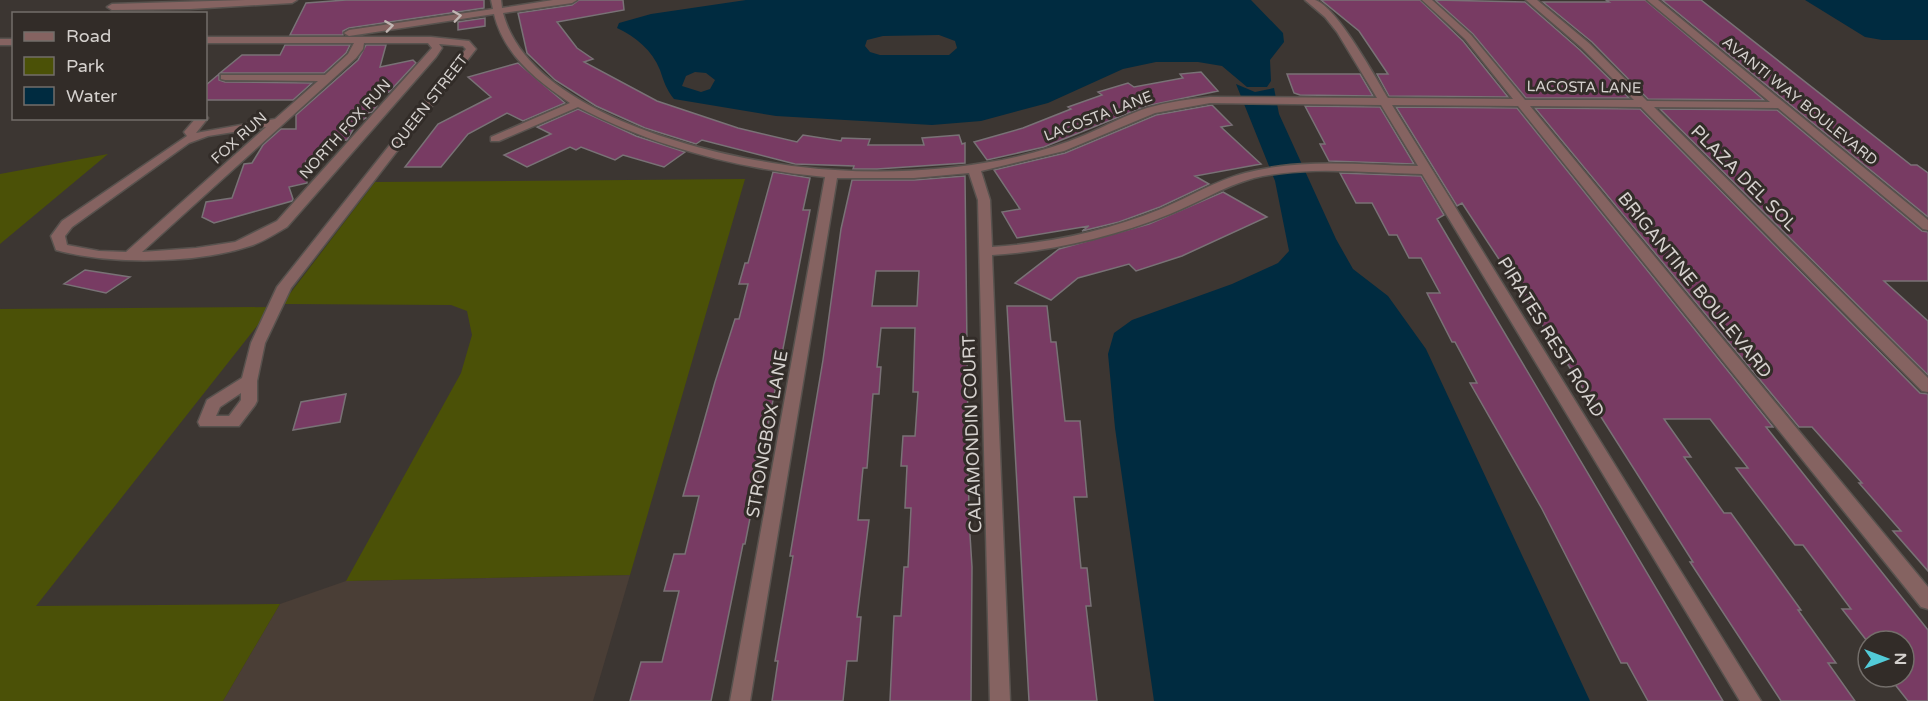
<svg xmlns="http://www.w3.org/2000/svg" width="1928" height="701" viewBox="0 0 1928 701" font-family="'Varela Round',sans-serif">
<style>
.built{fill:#4a3e36}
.green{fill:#4b5107}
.water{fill:#002b40;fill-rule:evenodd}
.building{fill:#783b63;stroke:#797276;stroke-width:1.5;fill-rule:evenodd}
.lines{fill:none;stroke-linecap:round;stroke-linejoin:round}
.minor-casing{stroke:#58524e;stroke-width:3}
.minor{fill:#856361;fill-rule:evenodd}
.oneway{stroke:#c1b6b3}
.labels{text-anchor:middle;stroke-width:6;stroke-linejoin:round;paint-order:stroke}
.far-street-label{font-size:15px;fill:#d5d1ce;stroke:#322c28}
.street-label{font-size:18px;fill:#d5d1ce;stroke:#322c28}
</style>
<rect width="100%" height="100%" fill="#3c3632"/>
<!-- built -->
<path class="built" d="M630,575L593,701H223L280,604L346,581Z"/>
<!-- green -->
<path class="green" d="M108,154L0,244V174Z
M745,179L630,575L346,581L461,373L472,335L467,311L451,305L282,304L375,182Z
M272,307L36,606L280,604L223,701H0V309Z"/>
<!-- water -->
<path class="water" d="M746,0H1251L1283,33L1284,42L1270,60L1271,81L1267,87H1247L1222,66L1198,62H1156L1123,69L1048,103L981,121L932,125L776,116L674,99C666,89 664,82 660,70C652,50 636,37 617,28L619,23L651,14ZM939,35L955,41L957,48L949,55H880L870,52L865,46L867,40L883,36ZM695,72L706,73L715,80L710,89L701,92L682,86L686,76Z
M1805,0H1928V40H1882L1865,37Z
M1236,84L1255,92L1274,88L1279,114L1336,239L1353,269L1388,296L1426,349L1590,701H1154L1115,428L1108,354L1114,333L1132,320L1232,284L1278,263L1289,251L1275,181Z"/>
<!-- building -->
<path class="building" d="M346,0H484V8L349,28L343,31V35H290L306,3Z
M579,0H623L624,10L557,22L577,48L593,59L584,62L657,101L738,128L797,142L803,135L841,141L842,138L870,139L868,145H924L922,138L959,135L962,144L965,143V163L877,169H853L854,166L795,164L702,140L696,144L645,128L596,106L555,80L527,53L518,13L572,5Z
M1321,0H1420L1463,41L1508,97L1389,96L1377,74H1388L1359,31Z
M1435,0L1525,2L1580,50L1629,98H1526L1473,34Z
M1606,0H1645L1764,100L1648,99L1592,42L1543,2H1609Z
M1662,0H1701L1911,165H1917L1928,173V217Z
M485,18V26L458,30V22Z
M285,45H350L346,53L324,73H220L242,55H280Z
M366,45H386L380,67L413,60L416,63L389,92L370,99L377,106L372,112L364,114L366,118L357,123L347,140L338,141L334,148L324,149L323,159L306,161L307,183L289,187L293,199L292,201L214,223L202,217L206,202L232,198L244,164L252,163L263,145L281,129H296V115L358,60Z
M518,63L565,103L523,121L507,113L468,134L441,167H405L438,124L491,97L468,77Z
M1201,72L1218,91L1146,106L1044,147L987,160L974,142L1023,128L1071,109L1068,107L1102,95L1098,92L1128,83L1134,87L1183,78L1180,74Z
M219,74V80L225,82L312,83L293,100H206V85Z
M1287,74H1360L1373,96L1300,95L1294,93Z
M1212,105L1232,125L1221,127L1261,164L1195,176L1209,184L1160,207L1119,222L1082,231L1089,226L1017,238L1002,212L1020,209L994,170L1065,153L1156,115Z
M1305,106L1380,107L1414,164L1329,161L1320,144H1325Z
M1396,107L1517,108L1773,427H1766L1928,630V701H1908L1889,677H1904V641H1867L1842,609H1851L1803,545H1795L1736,468H1748L1710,419H1664L1691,457H1684L1724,513H1731L1801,610H1798L1836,663H1828L1855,701H1781L1690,562H1693L1556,346L1462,203L1457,206Z
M1535,108L1640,109L1920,393L1928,394V571L1893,531H1901L1859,483H1862L1812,427H1799Z
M578,109L636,136L685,152L664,167L623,155L615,160L581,147L576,150L570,147L527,167L504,155L551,134L537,127Z
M1660,109L1777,110L1922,231L1928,232V281H1884L1928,321V375Z
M773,172L810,178L803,210H810L745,544H743L711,701H630L641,662H662L679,591H664L674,554H685L699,496H683L715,382L735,319H739L748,284H739L745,263H748Z
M1340,173L1421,176L1444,215L1437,219L1723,701H1648L1627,663H1621L1542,509L1470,383H1477L1455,342H1452L1427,293H1440L1421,258H1409L1397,235H1389L1372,203H1356Z
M965,176L969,519L972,567L971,701H890L894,616H901L904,567H908L911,508H905L907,466H901L903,436H915L918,392H913L915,328H881L877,367H881L879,394H873L867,468H863L858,520H869L857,617H861L857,661H847L843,701H772L778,661H775L793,556H790L823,360L841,229L852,180H914ZM876,271H919L917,306H872Z
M1223,192L1267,217L1182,256L1136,271L1129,264L1078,278L1051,300L1015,283L1059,249L1149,224Z
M85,270L130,277L106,293L64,284Z
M1007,306H1047L1051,342H1056L1065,421H1080L1087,497H1074L1081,568H1087L1091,606H1086L1097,701H1029Z
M346,394L340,422L293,430L301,402Z"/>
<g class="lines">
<!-- minor casing -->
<g class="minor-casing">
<path id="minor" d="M245,0H297L292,3L190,9L112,10L107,7L112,4Z
M491,0H501L502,8L553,0H577L572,3L503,13C531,120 740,165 835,170C891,174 947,170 1002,160C1031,154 1059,146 1085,135C1106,126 1126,115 1147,108C1168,102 1189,99 1210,97L1377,98L1337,32L1325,17L1305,0C1309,0 1312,0 1315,0C1337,7 1375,77 1388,98L1513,99L1465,39L1422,0H1432L1471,35L1525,100H1634L1582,48L1526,0H1537L1590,44L1647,101L1770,102L1647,0H1658L1928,220V230L1923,229L1778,108L1654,107L1928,378V392L1922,391L1641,107L1530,106L1928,587V609L1921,607L1518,106L1392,105L1761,701H1740L1422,174C1367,173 1308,165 1254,178C1224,186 1198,203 1170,214C1113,237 1053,251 992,255L1010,701H990L978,200L969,173L914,178H837L750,701H730L825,177C739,169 655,147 578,107L499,141H491V137L570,103C536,80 504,55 494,14L349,36L344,33L349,30L493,9ZM1210,103L1381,105L1418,166C1360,165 1301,158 1245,173C1215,181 1189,197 1161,209C1107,231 1050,243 992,247L990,200L981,171L1064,151L1155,113Z
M206,37H431L469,41L476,49L291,288L265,343L257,381V401L255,405L239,426H200L198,422L207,400L242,378L251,343L277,287L466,49L463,46L439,44L442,48L436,57L287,227C275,234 263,242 250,246C197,264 109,265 56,250L51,236L62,221L187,136L184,132L196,118H206V116L208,118L196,133L275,119L318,81L225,80L221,79V75H325L348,54L354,43H206ZM364,43H428L432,48L277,221L235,242L196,248L142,252L356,58L363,49ZM266,127L126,252L99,251L67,245L65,236L72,227L189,143L208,136ZM241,393V400L229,416H216L220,407Z
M0,39H14V45H0Z"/>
</g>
<!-- minor -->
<use href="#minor" class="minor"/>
</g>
<!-- one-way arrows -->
<defs><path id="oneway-chevron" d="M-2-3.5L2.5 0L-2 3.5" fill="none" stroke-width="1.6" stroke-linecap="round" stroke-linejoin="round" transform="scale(1.5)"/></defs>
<g class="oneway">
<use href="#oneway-chevron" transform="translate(457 16) rotate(-8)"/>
<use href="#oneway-chevron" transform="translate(389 26) rotate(-8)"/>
</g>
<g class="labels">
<!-- far-street labels -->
<g class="far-street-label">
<text transform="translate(1584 87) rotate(1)" y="5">LACOSTA LANE</text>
<text transform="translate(1800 101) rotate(39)" y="5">AVANTI WAY BOULEVARD</text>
<text transform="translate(429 102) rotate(-52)" y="5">QUEEN STREET</text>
<text transform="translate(1098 116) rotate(-21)" y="5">LACOSTA LANE</text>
<text transform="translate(345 129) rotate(-48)" y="5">NORTH FOX RUN</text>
<text transform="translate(239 138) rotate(-42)" y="5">FOX RUN</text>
</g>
<!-- street labels -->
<g class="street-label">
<text transform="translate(1744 178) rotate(45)" y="6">PLAZA DEL SOL</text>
<text transform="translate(1695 285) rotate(51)" y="6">BRIGANTINE BOULEVARD</text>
<text transform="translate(1551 337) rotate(58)" y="6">PIRATES REST ROAD</text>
<text transform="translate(767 434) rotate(-80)" y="6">STRONGBOX LANE</text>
<text transform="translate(972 434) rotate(-92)" y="6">CALAMONDIN COURT</text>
</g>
</g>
<!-- legend -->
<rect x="12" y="12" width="195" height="108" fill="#322c28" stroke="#736e6a" stroke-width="1.5"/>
<rect x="24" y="32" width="30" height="9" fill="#856361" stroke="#736e6a" stroke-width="1.5"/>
<text x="66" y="42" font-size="18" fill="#d5d1ce">Road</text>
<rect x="24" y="57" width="30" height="18" fill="#4b5107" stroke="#736e6a" stroke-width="1.5"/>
<text x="66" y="72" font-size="18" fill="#d5d1ce">Park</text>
<rect x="24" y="87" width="30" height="18" fill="#002b40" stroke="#736e6a" stroke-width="1.5"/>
<text x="66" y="102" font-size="18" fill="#d5d1ce">Water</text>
<!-- north arrow -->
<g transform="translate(1886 659) rotate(90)"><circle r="28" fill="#322c28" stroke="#736e6a" stroke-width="1.5"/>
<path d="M0-4.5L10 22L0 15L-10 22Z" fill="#52cbd8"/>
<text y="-9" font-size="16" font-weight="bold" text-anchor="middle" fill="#d5d1ce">N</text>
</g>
</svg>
